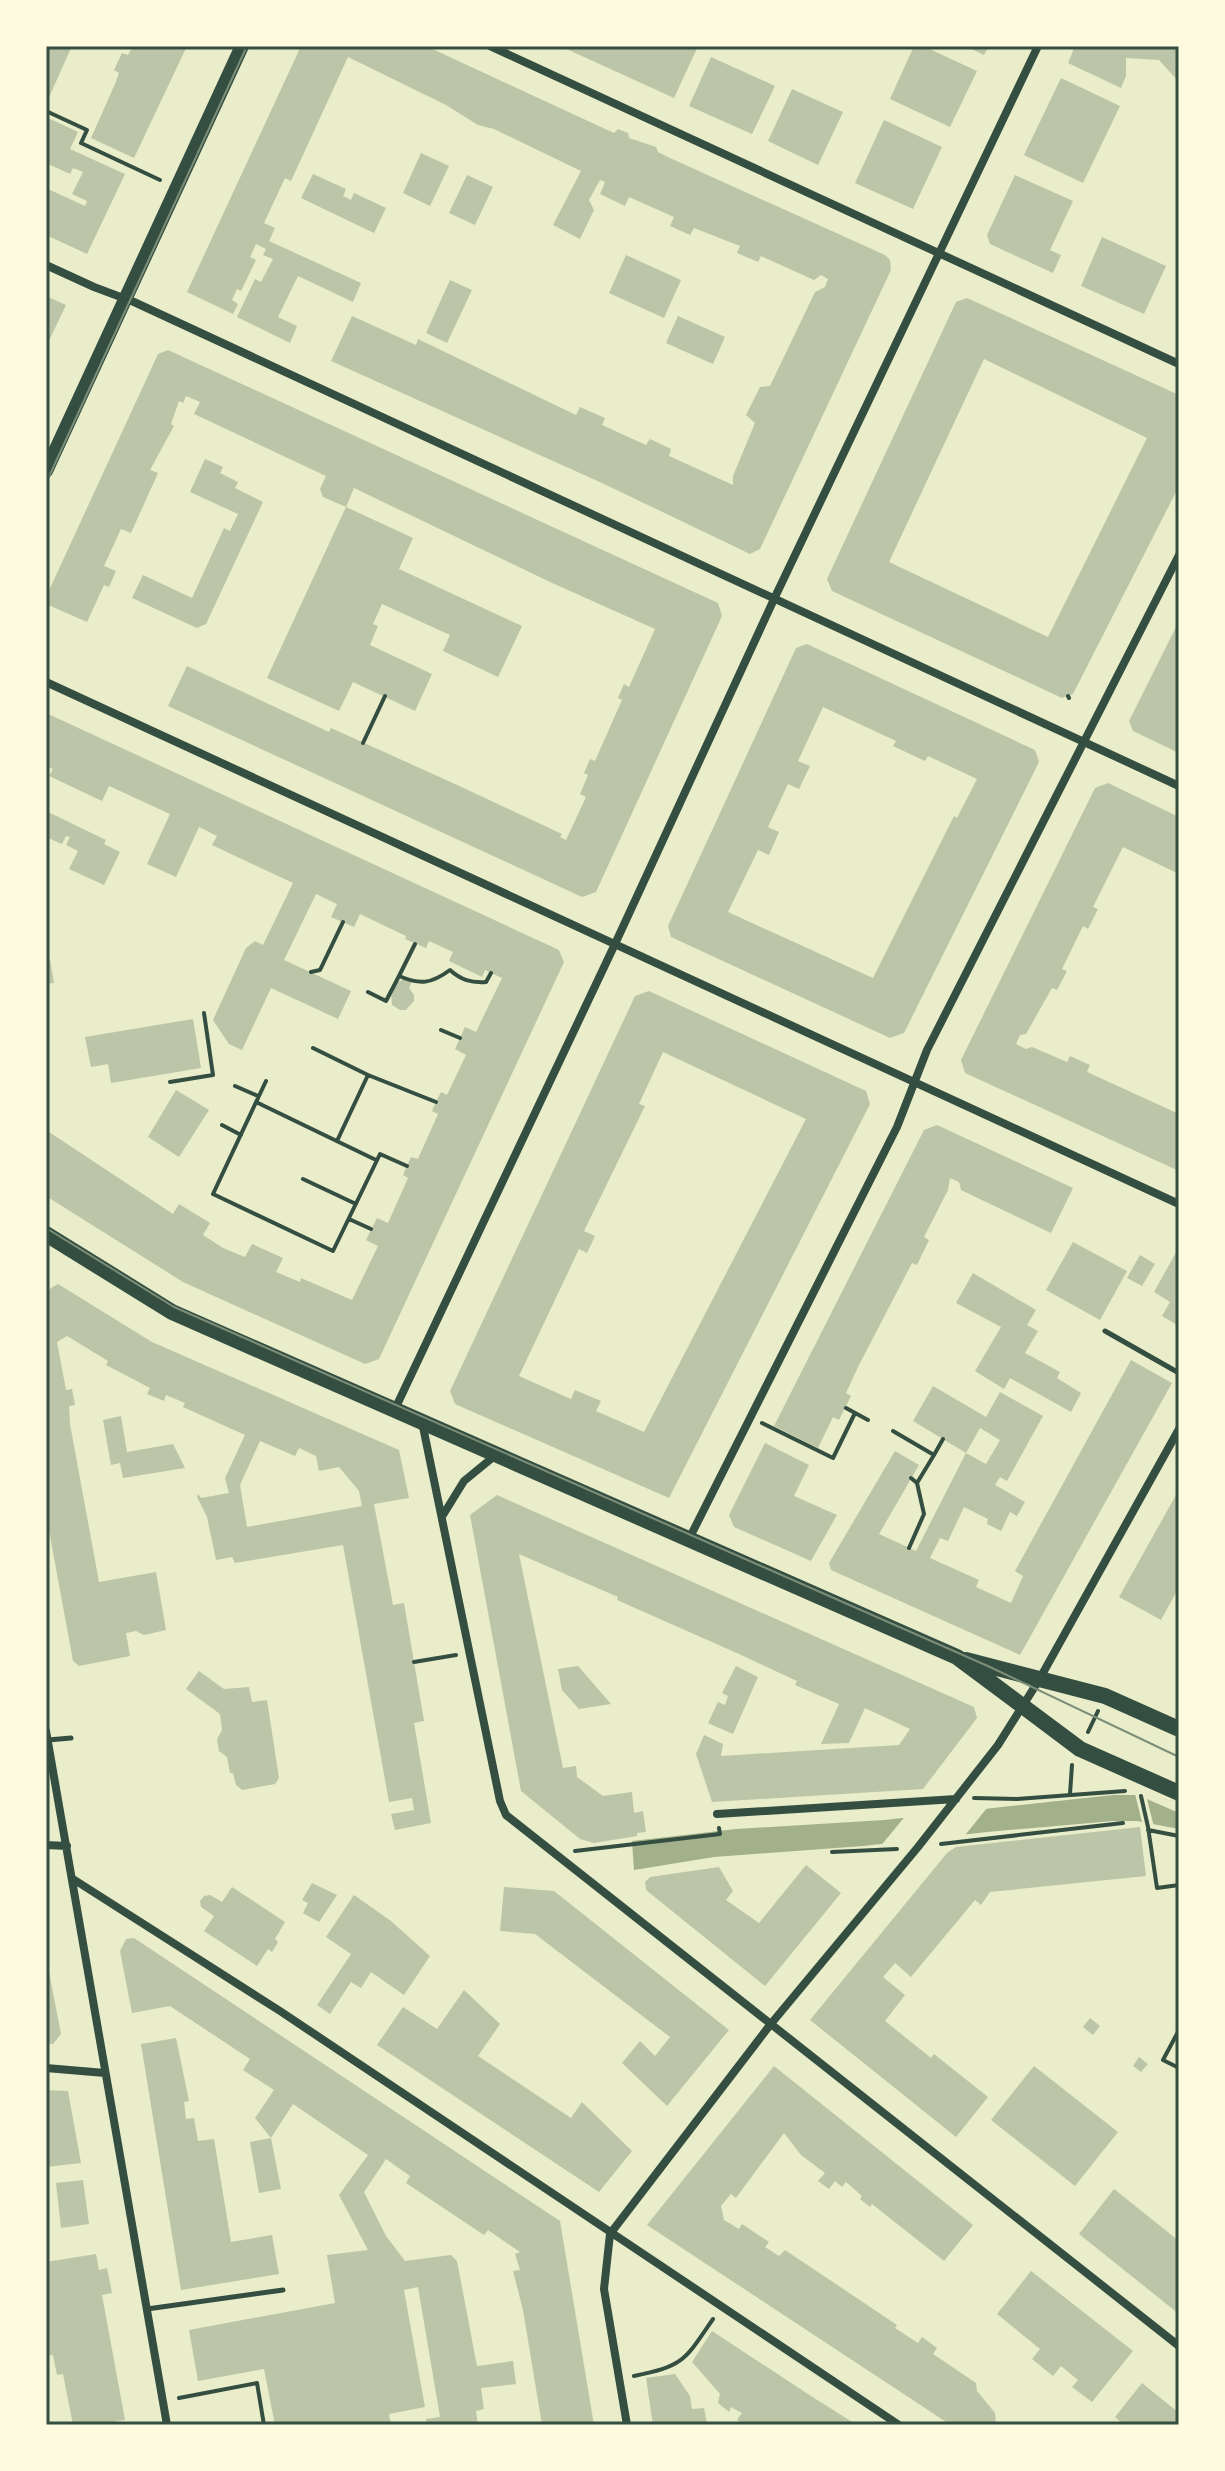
<svg xmlns="http://www.w3.org/2000/svg" width="1225" height="2471" viewBox="0 0 1225 2471" font-family="'Fira Sans Condensed',sans-serif">
<style>
.water{fill:#a3b18a}
.pier{fill:#e9edc9}
.building{fill:#bcc5a7;fill-rule:evenodd}
.lines{fill:none;stroke-linecap:round;stroke-linejoin:round}
.path{stroke:#344e41;stroke-width:4}
.service{stroke:#344e41;stroke-width:5}
.minor{stroke:#344e41;stroke-width:8}
.secondary{stroke:#344e41;stroke-width:14}
.primary{stroke:#344e41;stroke-width:16}
.tram{stroke:#7c8e77;stroke-width:2}
.neatline{fill:none;stroke:#344e41;stroke-width:3}
</style>
<rect width="100%" height="100%" fill="#e9edc9"/>
<!-- water -->
<path class="water" d="M1113,1795H1138L1179,1802V1829L1137,1821H1113L987,1832L863,1846L714,1857L634,1870L632,1841L736,1829L884,1820Z"/>
<!-- pier -->
<path class="pier" d="M46,1789L82,1793L87,1823L46,1819Z
M1135,1794H1145L1146,1796L1179,1802V1813L1147,1799L1154,1827L1143,1826Z
M991,1803L962,1839L879,1848L907,1814Z"/>
<!-- building -->
<path class="building" d="M46,46H72L46,104Z
M133,46H187L134,158L91,138L115,84L119,73L114,70L122,53L128,55Z
M301,46H426L601,127L614,133L618,129L628,133L629,138L656,147L658,152L670,158L885,255L890,260L891,270L760,549L750,554L602,483L331,361L352,316L416,345L418,339L422,341L576,415L580,407L605,418L602,425L646,445L650,439L671,449L669,456L733,485V476L755,423L746,415L760,387L770,386L815,292L825,287L828,279L821,275L814,280L761,256L758,262L737,253L740,246L694,228L690,235L670,226L674,217L629,197L625,206L600,194L605,182L600,180L589,200L594,210L580,239L553,225L581,171L494,129L478,125L446,105L348,57L291,181L285,178L264,223L275,228L269,241L361,283L353,302L298,276L278,317L297,326L290,343L237,317L255,279L261,282L273,259L263,255L266,249L256,244L250,257L256,260L241,291L237,289L232,300L238,304L233,314L187,292Z
M560,46H698L674,98Z
M914,46H923L977,71L950,127L890,99Z
M965,46H989L984,55Z
M1075,46H1179V82L1159,60L1126,58V76L1121,88L1068,63Z
M711,57L775,86L752,134L689,106Z
M1061,78L1120,106L1083,183L1024,155Z
M792,89L843,112L818,165L768,141Z
M46,117L78,132L70,149L125,174L87,254L46,235V188L85,206L87,201L72,194L83,172L73,168L70,174L46,163Z
M884,120L942,147L913,209L855,183Z
M421,153L449,166L430,206L403,193Z
M313,174L346,189L343,196L351,200L354,193L386,208L374,233L301,198Z
M467,175L493,187L475,225L449,213Z
M1015,175L1073,201L1050,250L1061,255L1053,273L990,244L987,235Z
M1102,237L1166,266L1144,314L1081,286Z
M626,255L681,280L664,318L609,293Z
M450,280L472,290L447,343L426,333Z
M46,296L66,305L46,347Z
M967,298L1179,395V486L1073,694L1062,698L832,591L827,579L956,302ZM984,359L1147,438L1048,637L889,562Z
M678,316L725,337L713,364L666,343Z
M168,350L718,603L722,616L596,892L582,897L168,706L187,666L329,732L331,728L455,784L562,834L560,837L566,840L586,797L580,794L588,775L584,773L590,759L595,761L622,700L618,698L624,684L629,687L655,629L550,582L354,488L346,507L413,538L399,569L522,626L498,677L443,651L450,635L382,604L373,624L378,626L370,645L432,674L415,711L353,682L339,711L267,678L346,507L323,497L320,489L326,476L194,414L200,402L186,396L183,403L179,401L171,424L174,426L150,470L158,473L131,533L121,529L104,566L116,571L109,587L104,585L87,622L46,604V597L158,354Z
M205,459L223,467L220,473L238,482L235,488L263,502L206,624L197,628L132,598L143,575L192,598L224,528L230,531L238,514L190,492Z
M1179,621V753L1133,731L1129,721Z
M807,644L1035,750L1039,762L904,1033L890,1038L671,937L668,926L796,648ZM823,707L896,741L893,746L925,761L928,756L977,779L957,818L954,816L873,978L728,912L758,850L769,855L779,832L768,827L788,784L799,789L810,766L798,761Z
M46,713L559,950L564,962L379,1359L365,1364L183,1282L46,1196V1130L173,1214L179,1204L210,1223L203,1235L223,1248L245,1257L252,1244L283,1258L276,1272L300,1282L301,1278L352,1300L378,1246L366,1240L377,1218L388,1223L408,1178L403,1175L411,1157L418,1159L438,1114L432,1111L436,1102L441,1092L447,1095L466,1055L455,1049L465,1027L476,1032L502,978L485,970L482,977L449,961L453,952L429,941L426,948L405,939L406,936L360,914L354,927L331,917L337,904L316,894L284,960L351,991L338,1019L271,988L242,1050L229,1044L213,1020L246,948L255,941L263,945L293,883L212,845L217,836L199,827L176,877L147,864L170,814L109,786L102,801L49,776L53,769L46,766Z
M1108,783L1179,817V874L1123,847L1093,907L1098,909L1088,929L1083,926L1062,969L1067,971L1057,990L1052,988L1026,1034L1020,1035L1016,1044L1026,1049L1032,1047L1067,1062L1070,1056L1090,1065L1087,1072L1179,1114V1171L965,1073L961,1060L1095,788Z
M46,811L106,840L104,844L120,852L104,885L69,869L78,851L66,845L70,837L66,836L62,844L46,837Z
M46,959H50L54,983L46,984Z
M404,979L412,981L409,988L414,995V1001L406,1010H400L392,1005L391,992L396,983Z
M649,991L866,1091L870,1104L669,1498L455,1404L450,1391L635,996ZM663,1052L806,1119L644,1432L596,1411L601,1401L575,1390L571,1399L519,1376L579,1249L587,1253L595,1236L584,1231L645,1106L639,1104Z
M193,1019L201,1068L111,1083L108,1064L91,1067L85,1037Z
M176,1090L209,1110L179,1157L148,1137Z
M937,1125L1073,1188L1051,1233L961,1190L959,1182L950,1178L948,1190L924,1237L929,1240L917,1265L912,1263L858,1367L846,1393L851,1396L839,1420L833,1417L818,1448L774,1426L924,1130Z
M1073,1242L1127,1271L1100,1320L1046,1290Z
M1179,1247V1326L1162,1316L1170,1302L1154,1292Z
M1140,1255L1155,1264L1142,1286L1127,1278Z
M973,1273L1036,1310L1027,1325L1038,1331L1025,1353L1060,1372L1057,1378L1081,1393L1071,1412L1010,1378L1004,1389L975,1371L1001,1327L956,1303Z
M58,1284L152,1342L399,1450L409,1498L374,1504L393,1605L404,1603L424,1721L414,1723L431,1823L395,1830L391,1814L414,1810L412,1798L389,1802L343,1545L235,1563L232,1557L216,1560L207,1517L197,1497L198,1494L201,1498L229,1493L225,1478L245,1435L183,1407L185,1403L166,1395L164,1401L147,1394L150,1388L106,1365L108,1361L67,1336L57,1342L66,1390L72,1389L75,1405L69,1406L70,1424L99,1582L156,1572L166,1630L144,1635L136,1631L126,1633L130,1656L79,1666L73,1661L46,1514V1291ZM260,1441L295,1456L299,1448L316,1456L319,1471L339,1467L359,1491L362,1506L247,1527L240,1485Z
M1131,1360L1172,1383L1020,1655L831,1570L829,1563L895,1451L919,1465L879,1534L916,1551L966,1453L986,1464L1000,1440L980,1428L966,1453L913,1421L933,1386L986,1417L1000,1392L1043,1416L1007,1481L1000,1477L995,1485L1025,1502L1017,1516L1010,1512L1001,1531L987,1524L988,1519L964,1507L948,1541L940,1538L930,1558L979,1580L976,1587L1011,1603L1023,1576L1015,1571Z
M121,1416L127,1452L173,1444L185,1468L123,1478L120,1463L111,1465L103,1420Z
M765,1443L809,1465L794,1496L837,1515L811,1561L734,1527L729,1515Z
M497,1495L974,1707L977,1718L923,1789L712,1802L696,1754L704,1735L723,1744L721,1756L899,1745L910,1729L865,1708L849,1743L821,1744L839,1704L795,1685L797,1681L739,1654L617,1600L618,1597L519,1554L563,1768L576,1766L577,1777L603,1796L632,1792L634,1813L643,1811L646,1832L637,1833V1836L594,1843L580,1839L521,1791L470,1515Z
M1176,1495L1179,1496V1587L1161,1620L1119,1597Z
M578,1666L611,1704L579,1709L562,1690L558,1669Z
M736,1666L758,1677L733,1734L708,1723L718,1702L725,1705L728,1696L722,1693Z
M199,1671L224,1689L249,1687L252,1702L267,1700L279,1778L275,1784L242,1790L236,1785L233,1773H230L227,1757L219,1751L217,1739L222,1730L220,1714L186,1689Z
M1140,1827L1146,1876L990,1892L981,1905L975,1900L911,1977L895,1963L883,1977L905,1995L885,2021L931,2058L934,2054L988,2097L956,2137L810,2020L947,1853L956,1847Z
M806,1865L841,1893L765,1986L646,1890L645,1882L650,1877L719,1867L733,1891L726,1900L759,1923Z
M312,1883L337,1895L319,1922L303,1913L308,1903L302,1900Z
M232,1887L285,1922L275,1939L278,1942L272,1952L268,1949L257,1966L204,1931L214,1916L201,1907L200,1901L204,1896L210,1895L222,1902Z
M504,1887L554,1891L729,2030L667,2106L622,2063L640,2041L655,2056L670,2037L535,1934L500,1931Z
M354,1895L391,1921L430,1956L404,1995L371,1972L361,1988L351,1982L330,2014L317,2005L351,1954L326,1937Z
M134,1938L560,2221L594,2425H542L523,2310L513,2271L520,2270L515,2254L520,2252L488,2230L484,2235L406,2183L410,2176L386,2159L364,2192L386,2236L405,2261L451,2255L457,2261L477,2366L513,2361L516,2384L481,2388L484,2409L476,2411L478,2425H427L426,2419L440,2417L418,2287L404,2290L425,2407L389,2414L391,2425H275L264,2369L198,2381L189,2330L335,2303L327,2255L368,2250L339,2195L368,2155L293,2104L271,2138L281,2189L259,2193L250,2142L271,2138L255,2118L274,2090L243,2070L250,2059L170,2006L132,2013L120,1951L126,1939Z
M46,1956L61,2034L53,2044L46,2043Z
M464,1990L500,2024L478,2056L571,2118L582,2102L632,2151L599,2192L377,2045L403,2007L437,2029Z
M1090,2018L1100,2026L1093,2035L1083,2027Z
M176,2038L189,2101L184,2102L186,2119L194,2118L198,2141L214,2139L231,2242L272,2235L279,2274L181,2290L141,2044Z
M1139,2057L1148,2064L1141,2072L1133,2066Z
M774,2066L973,2225L944,2261L872,2204L870,2207L860,2199L862,2196L846,2182L842,2187L835,2181L829,2189L818,2181L825,2173L801,2155L784,2133L736,2198L731,2194L721,2206L724,2220L739,2229L742,2224L769,2242L765,2247L779,2256L785,2250L897,2325L895,2328L918,2343L922,2337L937,2348L933,2354L976,2383L977,2391L995,2413L996,2425H946V2422L925,2408L647,2225Z
M1034,2066L1118,2132L1075,2186L991,2120Z
M46,2090L68,2091L81,2163L46,2167Z
M83,2180L89,2224L61,2228L56,2183Z
M1114,2189L1179,2241V2314L1079,2234Z
M96,2254L99,2270L107,2268L112,2293L102,2295L125,2420L116,2421L117,2425H73L63,2374L57,2375L53,2355L46,2356V2262Z
M1031,2271L1133,2351L1092,2402L1072,2387L1078,2380L1061,2366L1053,2376L1032,2359L1040,2349L997,2314Z
M712,2331L811,2396L857,2425H745L737,2420L742,2413L731,2407L729,2412L718,2403L720,2394L692,2362Z
M675,2374L690,2396L692,2409L704,2408L707,2423L653,2425L646,2378Z
M1142,2383L1179,2413V2425H1124L1115,2417Z"/>
<g class="lines">
<!-- path -->
<path class="path" d="M46,111L87,130L81,143L160,180
M1068,696L1069,698
M363,743L385,696
M311,972L320,970L343,922
M399,976L415,944
M368,992L386,1001L399,976C420,985 431,984 450,970C461,980 471,983 486,982L491,973
M441,1030L460,1038
M313,1048L368,1075L436,1102
M266,1081L213,1194L333,1251L380,1154L407,1166
M170,1082L213,1075L204,1013
M235,1086L258,1096
M256,1102L376,1160
M222,1125L241,1135
M337,1141L368,1075
M303,1179L356,1204
M349,1219L371,1229
M846,1408L868,1420
M762,1423L833,1458L855,1413
M893,1431L934,1455L943,1439
M911,1478L917,1483L934,1455
M909,1548L924,1514L917,1483
M414,1662L456,1655
M1088,1732L1098,1711
M1070,1794L1072,1765
M1141,1796L1148,1827L1157,1888L1179,1885
M974,1798L1017,1799L1125,1791
M1148,1830L1179,1836
M941,1844L1123,1823
M575,1851L720,1834L719,1828
M832,1852L897,1849
M1179,2030L1163,2060L1179,2068
M634,2376C684,2366 685,2360 713,2319
M179,2398L257,2383L264,2425"/>
<!-- service -->
<path class="service" d="M1105,1331L1179,1373
M48,1740L71,1738
M147,2309L283,2290"/>
<!-- minor -->
<path class="minor" d="M490,46L1179,364
M46,265L94,287L134,302L1179,786
M46,682L1179,1204
M395,1409L615,944L775,597L1038,46
M422,1422L500,1801L506,1815L1179,2346
M443,1515L464,1481L497,1454
M689,1539L897,1127L927,1050L1179,555
M46,1731L167,2425
M717,1814L956,1799
M46,1845L67,1846
M73,1879L280,2011L899,2425
M46,2068L105,2073
M627,2425L604,2289L610,2234L770,2025L918,1847L998,1745L1039,1680L1179,1429"/>
<!-- secondary -->
<path class="secondary" d="M46,471L242,46"/>
<!-- primary -->
<path class="primary" d="M46,1234L172,1312L957,1657L1080,1749L1179,1793
M966,1660L1105,1696L1179,1729"/>
<!-- tram -->
<path class="tram" d="M46,483L247,46
M46,1228L174,1307L990,1667L1179,1757"/>
</g>
<!-- border -->
<rect width="1225" height="2471" fill="none" stroke="#fefae0" stroke-width="96"/>
<rect x="48" y="48" width="1129" height="2375" class="neatline"/>
</svg>
